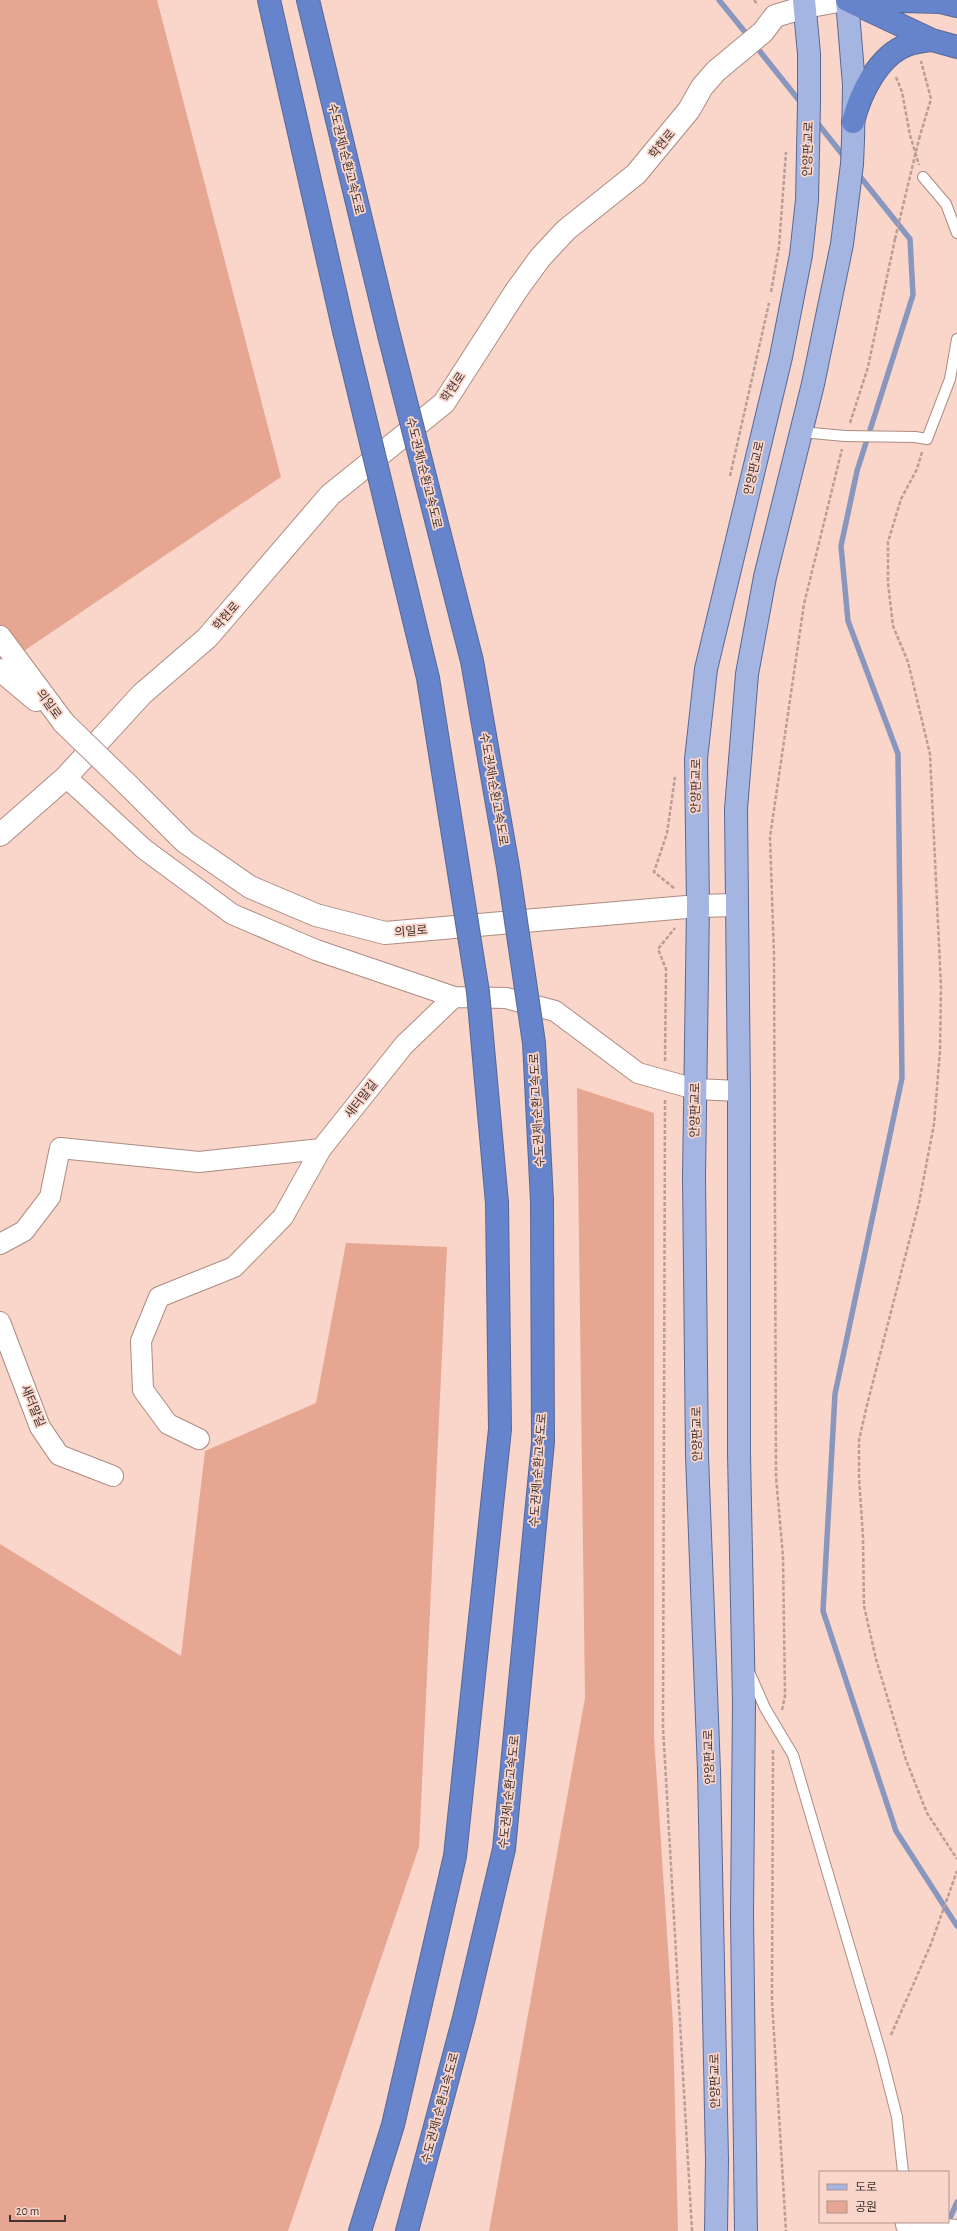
<svg xmlns="http://www.w3.org/2000/svg" width="957" height="2231" viewBox="0 0 957 2231" font-family="'Alegreya Sans','Noto Sans KR',sans-serif">
<style>
.green{fill:#e7a692}
.lines{fill:none;stroke-linecap:round;stroke-linejoin:round}
.stream{stroke:#8996bd;stroke-width:5.5}
.service-casing{stroke:#ad8c82;stroke-width:12}
.minor-casing{stroke:#ad8c82;stroke-width:22}
.tertiary-casing{stroke:#ad8c82;stroke-width:24}
.secondary-casing{stroke:#ad8c82;stroke-width:24}
.primary-casing{stroke:#596895;stroke-width:24}
.motorway-casing{stroke:#596895;stroke-width:24}
.path{stroke:#ba9e95;stroke-width:2.5;stroke-dasharray:4 2;stroke-linecap:butt}
.service{stroke:#fff;stroke-width:10}
.minor{stroke:#fff;stroke-width:20}
.tertiary{stroke:#fff;stroke-width:22}
.secondary{stroke:#fff;stroke-width:22}
.primary{stroke:#a3b5e0;stroke-width:22}
.motorway{stroke:#6684cc;stroke-width:22}
.service-bridge-casing{stroke:#ad8c82;stroke-width:12;stroke-linecap:butt}
.secondary-bridge-casing{stroke:#ad8c82;stroke-width:24;stroke-linecap:butt}
.motorway-bridge-casing{stroke:#596895;stroke-width:24;stroke-linecap:butt}
.path-bridge{stroke:#ba9e95;stroke-width:2.5;stroke-dasharray:4 2;stroke-linecap:butt}
.service-bridge{stroke:#fff;stroke-width:10}
.secondary-bridge{stroke:#fff;stroke-width:22}
.motorway-bridge{stroke:#6684cc;stroke-width:22}
.labels{text-anchor:middle;stroke-width:3.5;stroke-linejoin:round;paint-order:stroke}
.street-label{font-size:12px;fill:#41332f;stroke:#f9d5ca}
</style>
<rect width="100%" height="100%" fill="#f9d5ca"/>
<!-- green -->
<path class="green" d="M0,0H157L281,477L0,667Z
M577,1088L654,1113V1737L673,2024L678,2231H489L585,1698Z
M346,1243L447,1247L419,1847L288,2231H0V1544L181,1656L205,1451L316,1403Z"/>
<g class="lines">
<!-- stream -->
<path class="stream" d="M719,0L749,37
M754,44L802,104
M815,120L846,159
M858,174L910,239L913,295L857,471L841,546L848,621L898,754L902,1078L835,1394L823,1611L896,1831L957,1926
M947,2225L957,2202"/>
<!-- service casing -->
<g class="service-casing">
<path id="service" d="M923,177L946,204L957,233
M801,432L845,436
M915,437L927,439L950,379L957,339
M750,1674L765,1708L793,1755L881,2054L897,2117L903,2172"/>
</g>
<!-- minor casing -->
<g class="minor-casing">
<path id="minor" d="M66,777L144,849L232,914L316,950L454,997
M0,1244L24,1231L50,1197L60,1148L199,1162L321,1149L404,1045L454,997L506,998L555,1011L638,1073L695,1089L739,1091
M0,1322L40,1427L59,1455L113,1476
M199,1439L168,1424L143,1390L141,1341L159,1297L234,1267L283,1217L321,1149
M906,2225L957,2230"/>
</g>
<!-- tertiary casing -->
<g class="tertiary-casing">
<path id="tertiary" d="M0,835L66,777L142,694L207,638L330,495L444,403L516,291L540,258L566,230L636,174L689,110L702,87L716,71L763,32L775,16L805,7L844,0"/>
</g>
<!-- secondary casing -->
<g class="secondary-casing">
<path id="secondary" d="M0,637L64,723
M0,670L36,700
M129,786L185,842L250,887L316,915L385,933L698,906L737,905"/>
</g>
<!-- primary casing -->
<g class="primary-casing">
<path id="primary" d="M716,2231L717,2160L709,1771L697,1456L694,1177L698,906L696,759L706,669L781,357L801,255L807,200L809,103V54L804,0
M746,2231L742,1914L744,1703L739,1454V1091L736,809L747,674L765,577L813,384L842,244L852,164L853,140L854,85L847,0"/>
</g>
<!-- motorway casing -->
<g class="motorway-casing">
<path id="motorway" d="M269,0L344,331
M308,0L389,335
M847,0L932,40L957,47
M865,0L941,2L957,6
M853,122C860,94 878,56 907,45C915,42 924,41 932,40
M360,2231L393,2125L455,1856L500,1429L497,1203
M407,2231L464,2018L504,1849L543,1442L542,1201"/>
</g>
<!-- path -->
<path class="path" d="M754,0L758,5
M896,77L902,92L910,135L919,165
M919,139L931,99L921,61
M771,292L779,247L786,152
M850,423L868,367L895,239
M922,452L917,469L901,499L888,542V583L893,626L908,662L930,754L941,987L940,1051L934,1124L919,1203L867,1405L859,1440V1477L863,1537L864,1606L876,1659L906,1760L927,1813L957,1859
M730,476L769,303
M674,888L654,872L667,833L675,777
M665,1061L666,969L658,949L675,928
M665,1100L663,1727L692,2231
M782,1710L785,1696L783,1556L776,1477L774,955L770,837L804,604L842,449
M773,1750L772,2001L786,2231
M891,2035L931,1944L957,1871"/>
<!-- service -->
<use href="#service" class="service"/>
<!-- minor -->
<use href="#minor" class="minor"/>
<!-- tertiary -->
<use href="#tertiary" class="tertiary"/>
<!-- secondary -->
<use href="#secondary" class="secondary"/>
<!-- primary -->
<use href="#primary" class="primary"/>
<!-- motorway -->
<use href="#motorway" class="motorway"/>
<!-- service-bridge casing -->
<g class="service-bridge-casing">
<path id="service-bridge" d="M845,436L915,437"/>
</g>
<!-- secondary-bridge casing -->
<g class="secondary-bridge-casing">
<path id="secondary-bridge" d="M64,723L129,786"/>
</g>
<!-- motorway-bridge casing -->
<g class="motorway-bridge-casing">
<path id="motorway-bridge" d="M344,331L428,678L478,992L497,1203
M389,335L472,661L508,867L534,1043L542,1201"/>
</g>
<!-- path-bridge -->
<path class="path-bridge" d="M895,239L919,139"/>
<!-- service-bridge -->
<use href="#service-bridge" class="service-bridge"/>
<!-- secondary-bridge -->
<use href="#secondary-bridge" class="secondary-bridge"/>
<!-- motorway-bridge -->
<use href="#motorway-bridge" class="motorway-bridge"/>
</g>
<g class="labels">
<!-- street labels -->
<g class="street-label">
<text transform="translate(662 144) rotate(-50)" y="4">학현로</text>
<text transform="translate(808 149) rotate(-88)" y="4">안양판교로</text>
<text transform="translate(346 159) rotate(76)" y="4">수도권제1순환고속도로</text>
<text transform="translate(453 387) rotate(-56)" y="4">학현로</text>
<text transform="translate(754 468) rotate(-77)" y="4">안양판교로</text>
<text transform="translate(424 473) rotate(76)" y="4">수도권제1순환고속도로</text>
<text transform="translate(226 616) rotate(-49)" y="4">학현로</text>
<text transform="translate(49 704) rotate(54)" y="4">의일로</text>
<text transform="translate(696 786) rotate(-89)" y="4">안양판교로</text>
<text transform="translate(494 789) rotate(80)" y="4">수도권제1순환고속도로</text>
<text transform="translate(411 931) rotate(-5)" y="4">의일로</text>
<text transform="translate(361 1099) rotate(-52)" y="4">새터말길</text>
<text transform="translate(537 1110) rotate(-93)" y="4">수도권제1순환고속도로</text>
<text transform="translate(695 1110) rotate(-89)" y="4">안양판교로</text>
<text transform="translate(33 1406) rotate(68)" y="4">새터말길</text>
<text transform="translate(697 1434) rotate(-91)" y="4">안양판교로</text>
<text transform="translate(538 1470) rotate(-86)" y="4">수도권제1순환고속도로</text>
<text transform="translate(709 1757) rotate(-92)" y="4">안양판교로</text>
<text transform="translate(509 1792) rotate(-84)" y="4">수도권제1순환고속도로</text>
<text transform="translate(715 2081) rotate(-91)" y="4">안양판교로</text>
<text transform="translate(440 2108) rotate(-75)" y="4">수도권제1순환고속도로</text>
</g>
</g>
<!-- legend -->
<rect x="819" y="2171" width="130" height="52" fill="#f9d5ca" stroke="#af948c"/>
<rect x="827" y="2184" width="20" height="6" fill="#a3b5e0" stroke="#af948c"/>
<text x="855" y="2191" font-size="12" fill="#41332f">도로</text>
<rect x="827" y="2201" width="20" height="12" fill="#e7a692" stroke="#af948c"/>
<text x="855" y="2211" font-size="12" fill="#41332f">공원</text>
<!-- scale -->
<path d="M10 2215v6h55v-6" fill="none" stroke="#41332f" stroke-width="2"/>
<text x="16" y="2215" font-size="12" fill="#41332f" stroke="#f9d5ca" stroke-width="3" paint-order="stroke">20 m</text>
</svg>
